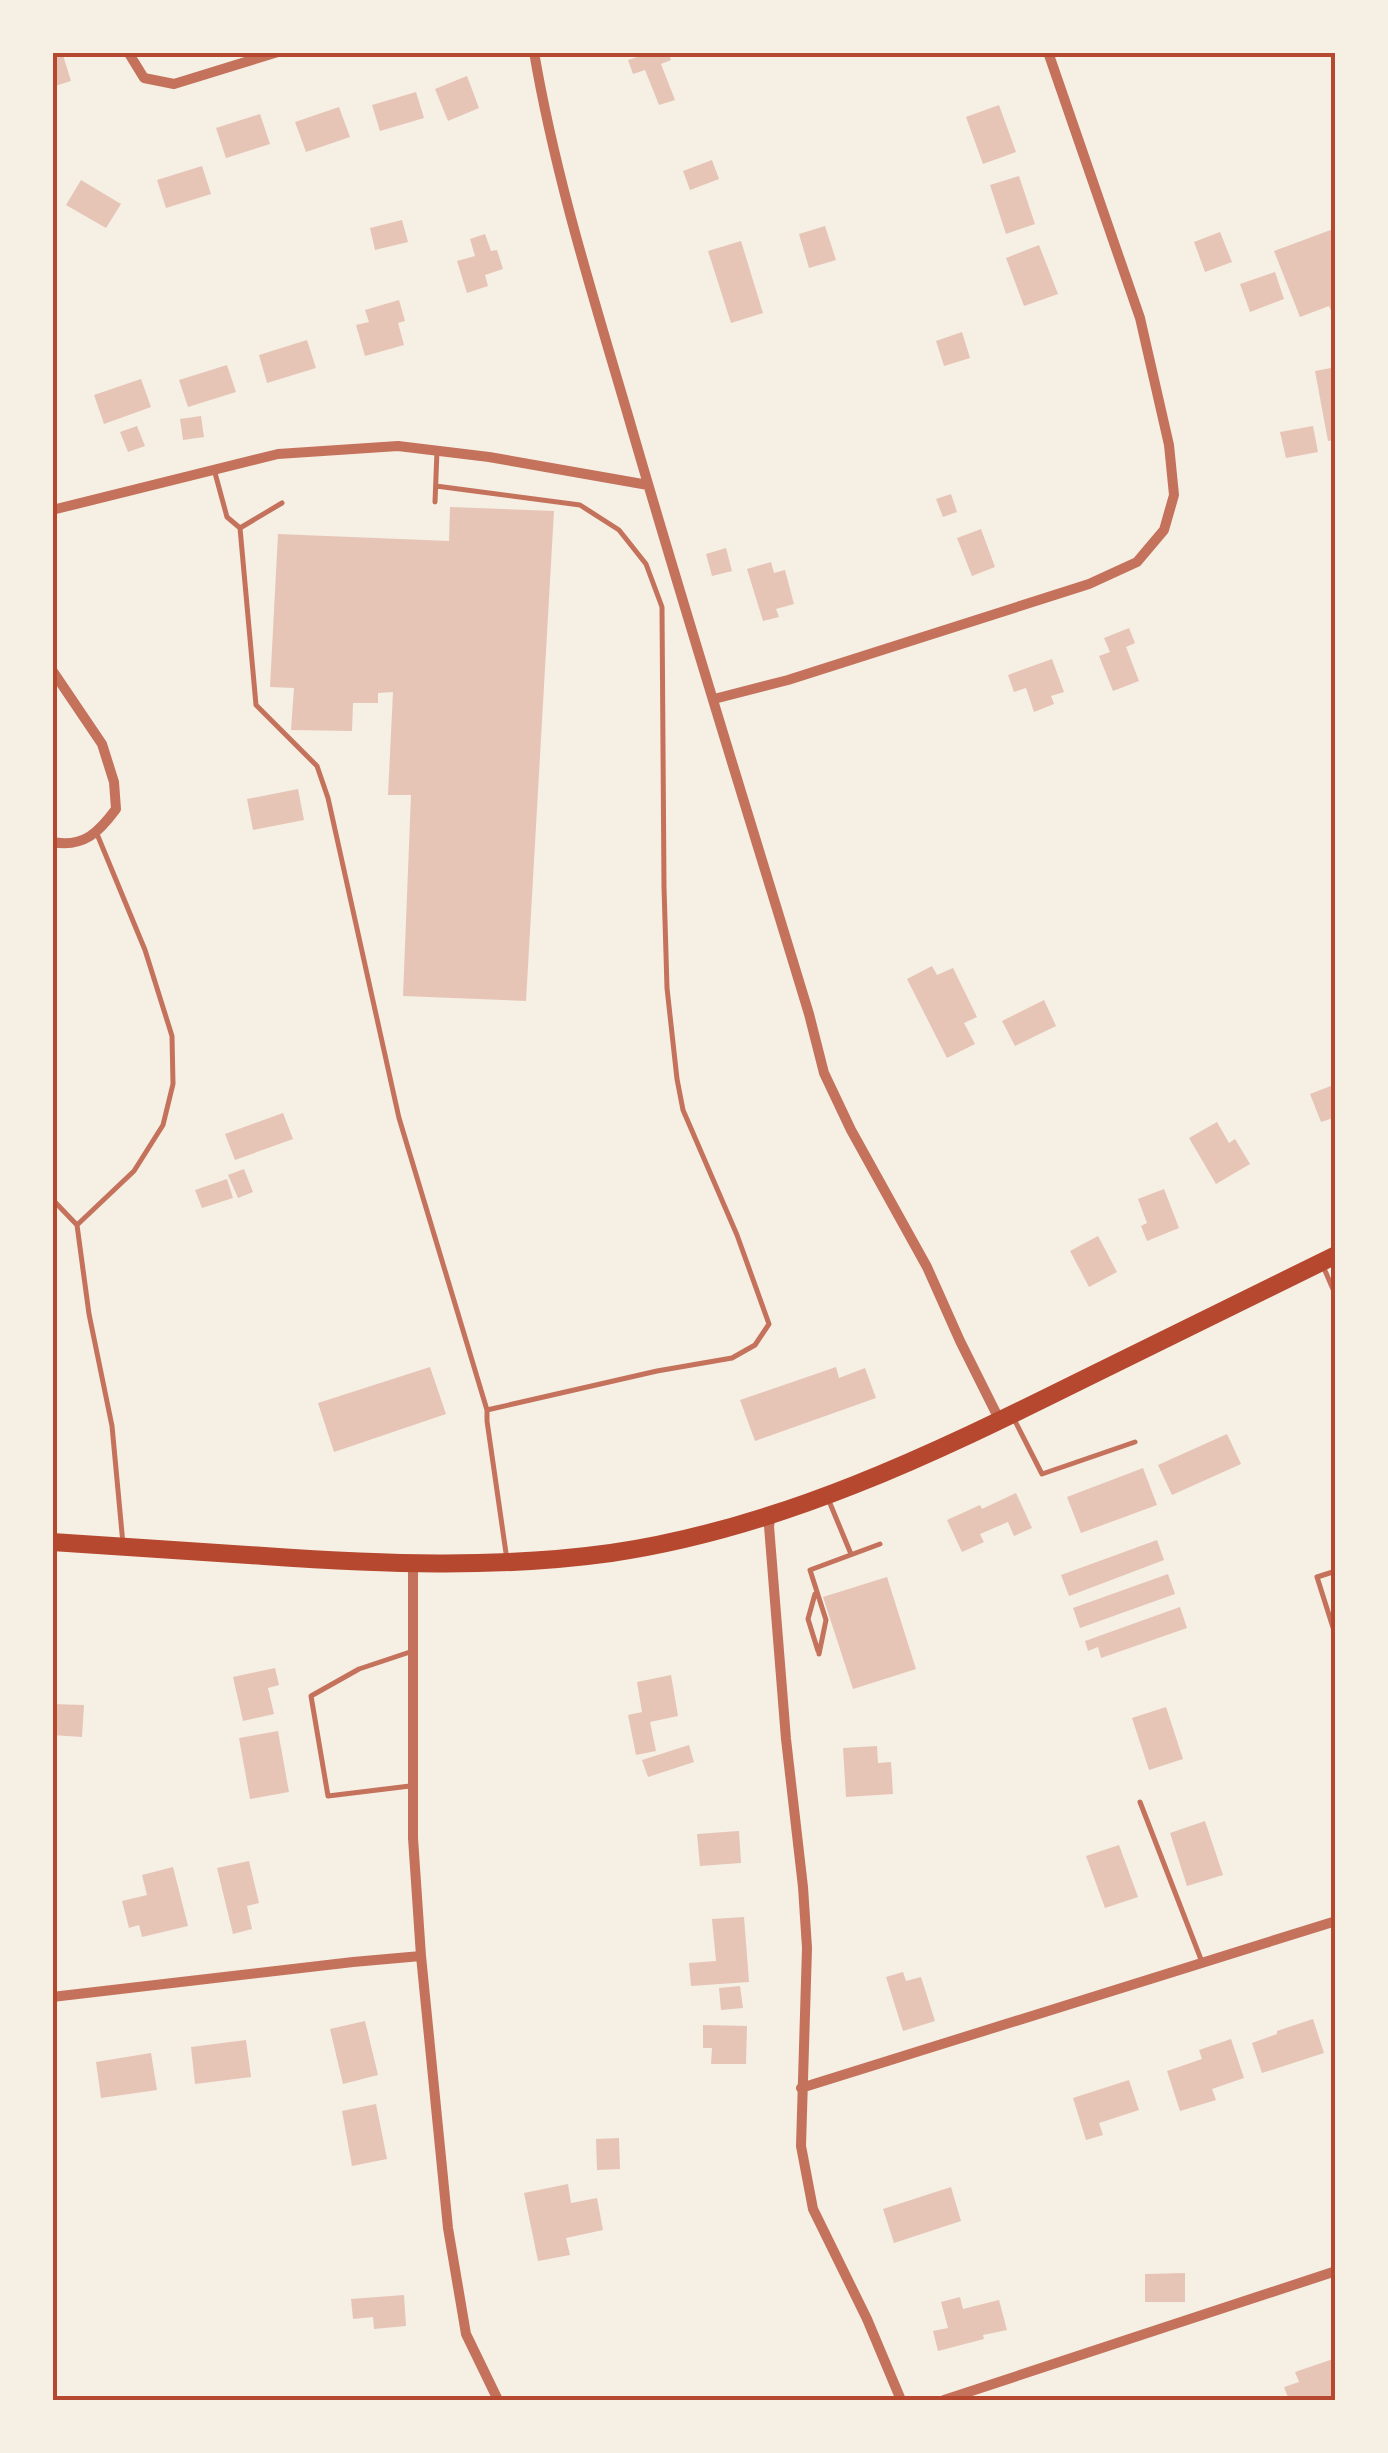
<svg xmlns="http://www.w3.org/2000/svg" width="1388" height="2453" viewBox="0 0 1388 2453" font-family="Raleway,sans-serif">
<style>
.building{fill:#e6c5b7}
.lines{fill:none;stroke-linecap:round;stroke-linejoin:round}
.service{stroke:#c5725c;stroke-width:5}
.minor{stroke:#c5725c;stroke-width:10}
.primary{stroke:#b5482f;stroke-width:18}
.neatline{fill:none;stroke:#b5482f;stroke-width:4}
</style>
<rect width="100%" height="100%" fill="#f6efe4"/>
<!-- building -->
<path class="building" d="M52,52H62L71,81L52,87Z
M636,52H668L671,60L661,64L675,100L659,105L645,70L633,74L628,60L637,57Z
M467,76L479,108L448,121L435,89Z
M416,92L424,118L380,131L372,105Z
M999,105L1016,152L983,164L966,117Z
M339,107L350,137L306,152L295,122Z
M260,114L270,144L226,158L216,128Z
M712,160L719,179L690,190L683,171Z
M202,166L211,194L166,208L157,180Z
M1019,176L1035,224L1006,234L990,185Z
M81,180L121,204L106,228L66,205Z
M402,220L408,242L375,250L370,228Z
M825,226L836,260L809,268L799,234Z
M1336,228V321L1329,306L1300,317L1274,251Z
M1220,232L1232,262L1205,272L1194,242Z
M485,234L491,251L497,250L503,269L485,275L488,286L467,293L457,261L475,256L470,239Z
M741,241L763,313L731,323L708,251Z
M1039,245L1058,294L1024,306L1006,258Z
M1275,272L1284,299L1250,312L1240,284Z
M399,300L405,321L398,323L404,345L365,356L356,325L369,322L365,310Z
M962,332L970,358L944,366L936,341Z
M307,340L316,368L267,383L259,355Z
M227,365L236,392L188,407L179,380Z
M1336,367V440L1328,441L1315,371Z
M141,379L151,407L104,424L94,395Z
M201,416L204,437L183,440L180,419Z
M137,426L145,446L128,452L120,432Z
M1313,426L1318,452L1286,458L1280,432Z
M951,494L957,512L943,517L936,499Z
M450,507L554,511L526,1001L403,996L411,795H388L393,692L378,693V703H353L352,731L291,730L294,688L270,687L278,534L449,541Z
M981,529L995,567L972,576L957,538Z
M726,548L732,571L712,576L706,554Z
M771,562L774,573L785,570L794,604L776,609L779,617L763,621L747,569Z
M1129,628L1135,643L1126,647L1139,681L1113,691L1099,656L1110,652L1104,638Z
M1052,659L1064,692L1051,696L1054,704L1034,712L1026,688L1014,692L1008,675Z
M298,789L304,820L253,830L247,799Z
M932,966L937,975L953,968L977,1017L964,1023L975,1044L947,1058L907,979Z
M1044,1000L1056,1026L1015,1046L1002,1021Z
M1336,1084V1117L1321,1122L1310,1094Z
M283,1113L293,1139L235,1160L225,1134Z
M1217,1122L1229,1143L1235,1139L1250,1164L1216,1184L1189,1138Z
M244,1169L253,1192L238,1198L228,1175Z
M227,1179L233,1198L202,1208L195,1190Z
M1164,1189L1179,1228L1147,1241L1141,1226L1147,1223L1138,1199Z
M1098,1236L1117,1272L1089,1287L1070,1251Z
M430,1367L446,1414L334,1452L318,1403Z
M836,1367L839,1378L865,1368L876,1398L755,1441L740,1400Z
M1227,1434L1241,1464L1172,1495L1158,1465Z
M1143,1468L1157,1505L1081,1533L1067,1497Z
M1016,1493L1032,1528L1014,1536L1008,1522L980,1534L984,1542L962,1552L947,1520L980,1505L982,1509Z
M1157,1540L1164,1560L1069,1596L1061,1575Z
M1168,1574L1175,1594L1080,1628L1073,1608Z
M887,1577L916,1669L853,1689L823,1597Z
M1180,1607L1187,1628L1101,1658L1098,1647L1088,1651L1085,1641Z
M275,1668L279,1685L268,1688L274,1714L243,1721L233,1677Z
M671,1675L678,1716L650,1722L656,1751L636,1755L628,1715L642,1712L637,1682Z
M52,1704L84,1705L82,1737L52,1735Z
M1166,1707L1183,1759L1149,1770L1132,1718Z
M278,1731L289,1792L250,1799L239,1738Z
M689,1745L694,1762L648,1777L642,1760Z
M877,1746L878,1763L891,1762L893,1794L846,1797L843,1748Z
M1205,1821L1223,1875L1187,1886L1170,1833Z
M739,1831L741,1863L700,1866L697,1834Z
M1119,1845L1138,1897L1105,1908L1086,1856Z
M249,1861L259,1903L247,1906L252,1929L233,1934L217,1868Z
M173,1867L188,1926L142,1937L139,1925L129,1928L122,1901L147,1895L142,1875Z
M744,1917L749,1982L691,1986L689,1963L716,1961L712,1919Z
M903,1972L906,1981L921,1977L935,2021L903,2031L886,1977Z
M740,1986L743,2008L721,2010L719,1988Z
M1313,2019L1324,2053L1262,2073L1252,2043L1277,2034V2031Z
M365,2021L378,2075L343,2084L330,2029Z
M703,2025L747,2026L746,2064H711L712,2048H703Z
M1231,2039L1244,2078L1212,2089L1216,2100L1180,2111L1167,2071L1202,2059L1199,2050Z
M246,2040L251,2077L195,2084L191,2047Z
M151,2053L157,2090L101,2098L96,2062Z
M1129,2080L1139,2110L1099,2123L1103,2135L1086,2140L1073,2098Z
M376,2104L387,2159L352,2166L342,2111Z
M619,2138L620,2169L597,2170L596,2139Z
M568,2184L571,2203L597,2198L603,2230L566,2238L570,2255L538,2261L524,2193Z
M951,2187L961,2221L894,2243L883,2209Z
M1185,2273V2302H1145V2274Z
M404,2295L406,2326L374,2329L373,2317L353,2319L351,2299Z
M960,2297L963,2309L999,2300L1007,2330L983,2335L984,2339L938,2351L933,2331L948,2328L941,2302Z
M1336,2358V2400H1289L1284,2387L1299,2382L1295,2372Z"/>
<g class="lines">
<!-- service -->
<path class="service" d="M215,473L227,517L240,528L282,503
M436,486L580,505L619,530L646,564L662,607L664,887L667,988L677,1079L683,1110L737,1235L769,1324L755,1345L732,1358L657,1371L487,1410V1421L507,1560
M435,502L437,451
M240,528L256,705L317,766L328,798L399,1118L487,1410
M52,1199L77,1225L89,1314L112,1426L123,1544
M77,1225L134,1171L163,1125L173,1084L172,1036L145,950L97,834
M1323,1266L1336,1296
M1013,1417L1042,1474L1135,1442
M829,1501L851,1554
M1336,1571L1317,1577L1336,1637
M815,1594L808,1619L818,1651
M410,1652L359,1669L311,1696L328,1796L410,1786
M819,1654L826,1620L810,1570L880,1544
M1140,1802L1202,1962"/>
<!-- minor -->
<path class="minor" d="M128,52L144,78L174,84L278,52
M534,52C555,175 592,293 627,412C685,613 748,813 809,1014L824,1073L851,1130L927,1267L960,1341L1000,1421
M52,510L278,454L398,446L489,457L648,485
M52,670L102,744L114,782L116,809C99,832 84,848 52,842
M714,699L788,680L1089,584L1137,562L1164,530L1174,495L1169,445L1140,318L1048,52
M771,1516L769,1526L786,1739L803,1887L807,1948L801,2146L813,2209L867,2319L901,2400
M413,1565V1838L421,1956L448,2228L466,2334L498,2400
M52,1997L353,1962L421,1956
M801,2088L1336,1921
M944,2400L1336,2271"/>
<!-- primary -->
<path class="primary" d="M52,1542C123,1547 193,1551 264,1556C380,1564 495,1569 611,1553C781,1528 933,1454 1084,1379C1168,1337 1252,1297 1336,1255"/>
</g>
<!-- border -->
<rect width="1388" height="2453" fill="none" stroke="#f6efe4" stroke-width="110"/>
<rect x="55" y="55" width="1278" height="2343" class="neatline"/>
</svg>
